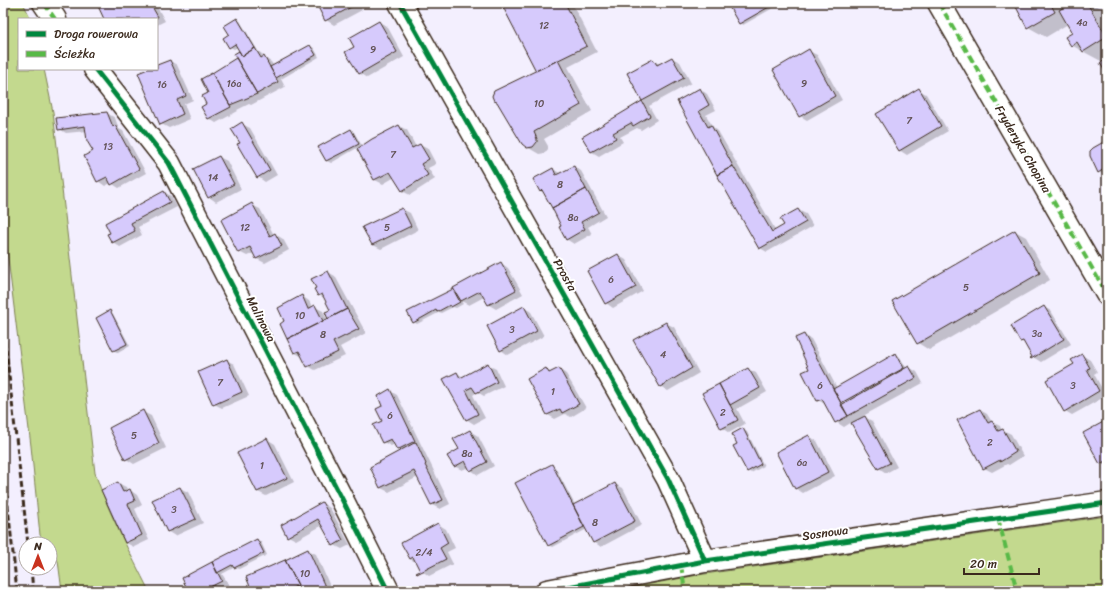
<svg xmlns="http://www.w3.org/2000/svg" width="1110" height="594" viewBox="0 0 1110 594" font-family="Sriracha,sans-serif">
<style>
.green{fill:#c3d98e;stroke:#7f8256}
.shadow{fill:#0003}
.building{fill:#d6cafc;stroke:#3b2a1e}
.lines{fill:none;stroke-linecap:round;stroke-linejoin:round}
.minor-casing{stroke:#3b2a1e;stroke-width:25}
.minor{stroke:#fff;stroke-width:22}
.rail{stroke:#3b2a1e;stroke-width:3;stroke-dasharray:6 3;stroke-linecap:butt}
.quiet{stroke:#58b947;stroke-width:4;stroke-dasharray:8 4;stroke-linecap:butt}
.cycleway-casing{stroke:#fff;stroke-width:8}
.cycleway{stroke:#00873e;stroke-width:5}
.labels{text-anchor:middle;stroke-width:4;stroke-linejoin:round;paint-order:stroke}
.number-label{font-size:10px;fill:#625256}
.street-label{font-size:12px;fill:#3b2a1e;stroke:#fff}
</style>
<rect width="100%" height="100%" fill="#f3effe"/>
<filter id="ink" filterUnits="userSpaceOnUse"><feTurbulence type="fractalNoise" baseFrequency=".025" numOctaves="2"/><feDisplacementMap in="SourceGraphic" scale="8" xChannelSelector="R" yChannelSelector="G"/><feConvolveMatrix kernelMatrix="1 2 1 2 8 2 1 2 1" color-interpolation-filters="sRGB"/></filter>
<g filter="url(#ink)">
<!-- green -->
<path class="green" d="M3,3H23L31,19H19V69H44L53,112L95,473C109,514 130,553 149,591H62L58,561L50,550V544H46L40,535L31,446L3,217Z
M1107,516V591H614L698,575Z"/>
<!-- shadow -->
<path class="shadow" d="M106,3H155L165,21L157,25V19H106Z
M317,3H358L362,10L334,25L326,20Z
M502,3H572L597,52L568,67L592,111L544,139L548,146V149L545,153L539,154L527,147L537,71Z
M728,3H782L743,25L739,23Z
M1015,3H1061L1064,9L1074,3H1092L1101,8L1107,18V58L1101,61L1071,45L1073,33L1068,24L1046,37L1028,27Z
M237,19L240,21L258,51L262,54L265,58L271,62L274,66L310,46L314,48L319,57L281,79L285,87L251,105L249,104L237,110L238,111L216,123L208,118L207,105L210,93L202,79L238,58L239,52L242,54L238,47L234,49L230,47V35Z
M379,22L387,26L404,57L367,78L359,73L356,47Z
M809,51L817,55L842,100L807,120L800,116Z
M672,58L680,62L691,83L649,106L657,120L641,130L637,128L620,137L623,142L599,156L592,152L584,138L644,102L628,74L653,60L661,64Z
M170,61L177,65L193,100L184,104L190,119L169,128L161,124L150,69H157V66Z
M700,89L707,94L716,110L706,115L713,127L718,131L776,231L785,226L798,210L806,214L813,226L767,252L760,248L678,101Z
M919,90L926,94L948,131L907,155L899,150Z
M107,113L115,118L119,129L123,131L146,173L119,188L111,183L105,186L98,181L95,152L87,131L66,133L59,129Z
M242,124L250,128L277,175L265,182L258,177L241,143Z
M399,126L407,130L416,147L420,145L428,149L436,164L428,168L435,179L410,195L402,191L395,177L383,184L375,180L357,148L331,163L327,161L319,148L351,130L354,132L362,146Z
M1107,142V177L1099,172Z
M219,157L227,161L241,189L216,202L209,197Z
M574,167L581,171L606,216L588,227L592,234L574,244L566,239L563,227L544,193L541,191L553,169L561,174Z
M164,192L171,196L177,207L138,227L142,235L120,247L113,242L109,235Z
M252,205L260,209L274,235L275,234L283,239L289,250L265,263L257,259L254,253L247,256L239,252Z
M402,209L410,213L418,230L381,249L373,245L364,228Z
M1015,231L1026,237L1050,280L929,350L918,343Z
M618,255L626,260L643,291L613,308L606,303Z
M501,263L508,268L523,294L496,309L489,305L484,297L469,305L461,301L463,304L456,308L453,307L441,313L440,312L417,324L414,322L453,290L456,292Z
M328,272L335,276L366,333L340,347L345,356L315,370L308,366L303,357L295,353L281,324L286,322L302,296L309,301L313,308L315,307L323,311L327,320L331,310L326,299L319,295L317,288Z
M524,307L531,312L544,336L508,355L501,350Z
M1044,307L1051,311L1071,344L1041,362L1033,357L1026,344L1021,341Z
M110,312L113,314L130,346L118,353L114,350Z
M666,323L674,327L699,373L668,391L660,386Z
M804,335L811,339L837,388L896,354L900,357L907,369L909,367L917,372L923,383L863,416L872,421L897,467L886,473L879,468L852,422L844,427L836,422L825,404L818,400Z
M1082,355L1090,360L1097,372L1094,374L1106,396L1072,415L1065,411L1075,365Z
M226,360L234,364L249,396L222,408L214,404Z
M488,365L496,369L504,386L484,396L477,392L473,395L485,418L474,424L466,419L457,373L463,377Z
M559,369L566,374L586,408L571,417L565,414L555,419L548,415L546,370L552,373Z
M748,369L756,373L767,392L737,409L745,424L729,433L722,428L703,393Z
M390,391L397,395L450,504L440,509L432,505L418,477L389,492L381,488L371,467L400,451L398,450L395,444L391,446L383,442L384,407Z
M980,410L987,414L992,422L1000,426L1002,431L1003,430L1011,434L1023,456L1009,465L1007,464L992,472L984,468Z
M143,412L151,416L166,448L134,464L126,459Z
M1107,421V467L1100,463Z
M743,430L747,432L764,466L751,473L748,471L739,444Z
M470,431L478,436L494,466L478,475L471,470L469,467L462,470L454,466L460,450Z
M809,436L817,441L835,476L803,493L795,488Z
M267,439L275,444L294,482L266,496L258,492L239,453Z
M552,465L555,467L575,505L615,484L623,488L642,525L601,547L594,542L587,529L553,547L549,545Z
M118,483L126,487L128,491L130,490L137,495L142,505L135,509L149,540L134,547L126,543L102,490Z
M180,488L188,492L203,523L175,536L167,531Z
M322,503L330,508L350,545L342,549L334,545L323,525L296,540L288,536Z
M438,524L446,529L455,548L447,552L453,564L429,576L422,571L417,563L410,559Z
M257,540L261,542L267,555L239,569L235,567L222,574L229,585L218,591H190Z
M308,550L316,554L332,591H253Z"/>
<!-- building -->
<path class="building" d="M104,3H150L158,17L153,19H104L98,6Z
M316,3H353L355,5L325,21Z
M501,3H565L587,46L536,71Z
M727,3H776L739,24Z
M1014,3H1050L1055,12L1027,28Z
M1072,3H1087L1107,37L1083,52L1077,42L1071,46L1065,37L1072,33L1059,10Z
M237,18L255,48L242,56L235,44L229,48L223,38L229,34L224,26Z
M379,21L397,52L359,74L345,52L354,47L349,38Z
M310,45L316,55L276,78L270,67Z
M255,48L261,58L264,56L278,82L257,94L234,54L239,51L242,56Z
M809,49L835,96L799,117L773,70Z
M672,57L684,78L642,101L627,73L653,59L657,65Z
M236,58L257,94L230,105L212,73Z
M1107,59V75L1100,63Z
M170,60L186,96L177,100L183,114L160,125L138,73L148,69H157V65Z
M558,60L581,105L534,132L537,139V142L533,147L527,148L522,144L497,102L494,101L492,96L494,91Z
M212,73L231,107L208,119L201,107L206,104L202,96L208,93L201,79Z
M700,88L709,105L699,111L708,127L711,125L733,166L717,175L677,101Z
M919,88L941,126L899,151L876,114Z
M642,101L650,116L633,126L631,123L613,133L616,138L591,152L582,137Z
M107,112L113,127L115,125L139,169L111,185L107,177L97,182L84,156L93,151L87,141L85,126L58,130L56,118Z
M242,122L270,170L257,178L237,144L240,143L231,129Z
M399,125L412,148L420,144L429,159L421,164L428,175L402,191L390,172L374,180L357,149L372,139Z
M351,129L359,144L326,161L318,147Z
M1107,140V174L1104,169L1098,173L1090,156V151L1093,148Z
M219,156L234,184L208,198L193,169Z
M574,166L586,189L552,208L542,190L540,192L533,179L553,168L556,175Z
M733,166L772,232L784,225L780,219L798,209L806,222L759,249L717,175Z
M586,189L599,212L581,222L585,229L566,240L559,227L561,226L552,208Z
M164,191L170,202L131,223L135,231L112,243L107,234L110,233L105,223Z
M252,203L270,236L275,233L282,246L256,259L250,247L238,253L221,220Z
M402,208L411,226L372,245L362,227Z
M1015,230L1040,273L917,344L892,301Z
M618,254L636,287L605,304L587,271Z
M501,262L516,290L488,305L480,291L461,301L453,288Z
M328,271L347,309L328,319L325,312L330,310L322,294L318,296L314,289L316,288L311,279Z
M453,289L460,302L451,307L450,305L437,312L436,310L413,323L407,312Z
M302,295L308,309L315,305L323,321L287,339L280,324L284,321L278,308Z
M524,306L537,331L500,351L487,326Z
M1044,306L1064,339L1031,359L1030,358L1032,357L1023,341L1020,342L1011,326Z
M347,309L359,329L333,342L338,352L307,367L299,351L294,353L287,339Z
M110,310L127,344L113,351L96,318Z
M666,322L692,368L660,387L633,340Z
M804,334L848,416L835,423L822,399L817,401L802,372L809,369L795,338Z
M896,353L904,368L841,403L833,389Z
M1082,354L1090,368L1087,369L1099,391L1064,412L1046,380L1074,364L1071,360Z
M227,359L242,392L213,405L198,372Z
M488,363L497,382L476,393L472,387L466,390L478,414L466,420L443,379L457,372L460,378Z
M909,366L916,378L848,416L841,405Z
M546,368L549,373L559,368L579,404L562,413L560,409L547,415L527,379Z
M748,368L760,388L730,405L719,384Z
M719,384L738,420L721,429L702,393Z
M390,389L415,441L397,450L391,439L382,443L373,425L382,421L376,409L382,406L378,396Z
M980,409L988,423L992,421L998,431L1003,429L1016,452L1000,462V460L983,469L957,420Z
M143,410L159,443L125,460L109,428Z
M865,416L890,463L878,469L851,423Z
M1107,420V460L1100,464L1083,433Z
M743,428L761,464L747,472L733,446L737,444L732,434Z
M470,430L487,462L470,471L465,461L454,467L447,456L459,449L453,439Z
M809,435L828,472L795,489L776,452Z
M267,438L287,478L257,492L237,453Z
M416,442L426,464L425,465L443,500L431,505L414,471L380,488L370,467Z
M552,464L584,527L548,546L515,483Z
M118,482L123,492L130,489L135,501L128,504L142,535L125,543L101,490Z
M615,483L635,521L593,543L573,505Z
M180,487L196,519L167,532L152,500Z
M322,502L343,540L333,546L318,519L287,537L281,525Z
M438,523L448,543L440,548L446,559L417,574L416,573L420,571L413,557L410,559L401,543Z
M257,539L264,553L234,568L232,565L217,573L212,562Z
M308,549L327,591H291L290,590L298,585L285,560Z
M285,560L298,585L290,590L291,591H252L246,577Z
M212,562L222,581L202,591H188L182,578Z"/>
<g class="lines">
<!-- minor casing -->
<g class="minor-casing">
<path id="minor" d="M44,3L55,19
M400,3L668,479L705,561
M939,3L1107,294
M95,69L169,163L342,499L388,591
M547,591L705,561L1107,503"/>
</g>
<!-- minor -->
<use href="#minor" class="minor"/>
<!-- rail -->
<path class="rail" d="M3,322L28,544
M3,460L17,591
M31,568L33,591"/>
<!-- quiet -->
<path class="quiet" d="M44,3L55,19
M939,3L1107,294
M998,518L1017,591
M681,565L685,591"/>
<!-- cycleway casing -->
<g class="cycleway-casing">
<path id="cycleway" d="M400,3L668,479L705,561
M95,69L169,163L342,499L388,591
M547,591L705,561L1107,503"/>
</g>
<!-- cycleway -->
<use href="#cycleway" class="cycleway"/>
</g>
</g>
<g class="labels">
<!-- number labels -->
<g class="number-label">
<text x="1082" y="26">4a</text>
<text x="544" y="29">12</text>
<text x="373" y="53">9</text>
<text x="234" y="87">16a</text>
<text x="804" y="87">9</text>
<text x="162" y="88">16</text>
<text x="539" y="107">10</text>
<text x="909" y="124">7</text>
<text x="108" y="150">13</text>
<text x="393" y="158">7</text>
<text x="213" y="181">14</text>
<text x="560" y="188">8</text>
<text x="573" y="221">8a</text>
<text x="245" y="231">12</text>
<text x="387" y="231">5</text>
<text x="611" y="283">6</text>
<text x="966" y="291">5</text>
<text x="300" y="319">10</text>
<text x="512" y="333">3</text>
<text x="1037" y="337">3a</text>
<text x="323" y="338">8</text>
<text x="663" y="358">4</text>
<text x="220" y="386">7</text>
<text x="820" y="389">6</text>
<text x="1073" y="389">3</text>
<text x="553" y="395">1</text>
<text x="723" y="416">2</text>
<text x="390" y="419">6</text>
<text x="134" y="439">5</text>
<text x="990" y="446">2</text>
<text x="467" y="457">8a</text>
<text x="802" y="466">6a</text>
<text x="262" y="469">1</text>
<text x="174" y="513">3</text>
<text x="595" y="526">8</text>
<text x="424" y="556">2/4</text>
<text x="305" y="577">10</text>
</g>
<!-- street labels -->
<g class="street-label">
<text transform="translate(1023 149) rotate(60)" y="4">Fryderyka Chopina</text>
<text transform="translate(565 275) rotate(61)" y="4">Prosta</text>
<text transform="translate(261 319) rotate(63)" y="4">Malinowa</text>
<text transform="translate(825 533) rotate(-8)" y="4">Sosnowa</text>
</g>
</g>
<!-- margin -->
<rect width="1110" height="594" fill="none" stroke="#fff" stroke-width="16"/>
<rect x="8" y="8" width="1094" height="578" fill="none" stroke="#3b2a1e" stroke-width="1.5" filter="url(#ink)"/>
<!-- legend -->
<rect x="18" y="18" width="140" height="52" fill="#ffffff" stroke="#b1aaa5"/>
<rect x="26" y="31" width="20" height="6" fill="#00873e" stroke="#b1aaa5"/>
<text x="54" y="38" font-size="12" fill="#3b2a1e">Droga rowerowa</text>
<rect x="26" y="51" width="20" height="6" fill="#58b947" stroke="#b1aaa5"/>
<text x="54" y="58" font-size="12" fill="#3b2a1e">Ścieżka</text>
<!-- north arrow -->
<g transform="translate(38 556)"><circle r="19" fill="#ffffff" stroke="#b1aaa5"/>
<path d="M0-3L7 15L0 10L-7 15Z" fill="#c8321e"/>
<text y="-6" font-size="11" font-weight="bold" text-anchor="middle" fill="#3b2a1e">N</text>
</g>
<!-- scale -->
<path d="M964 568v6h75v-6" fill="none" stroke="#3b2a1e" stroke-width="2"/>
<text x="970" y="568" font-size="12" fill="#3b2a1e" stroke="#ffffff" stroke-width="3" paint-order="stroke">20 m</text>
</svg>
